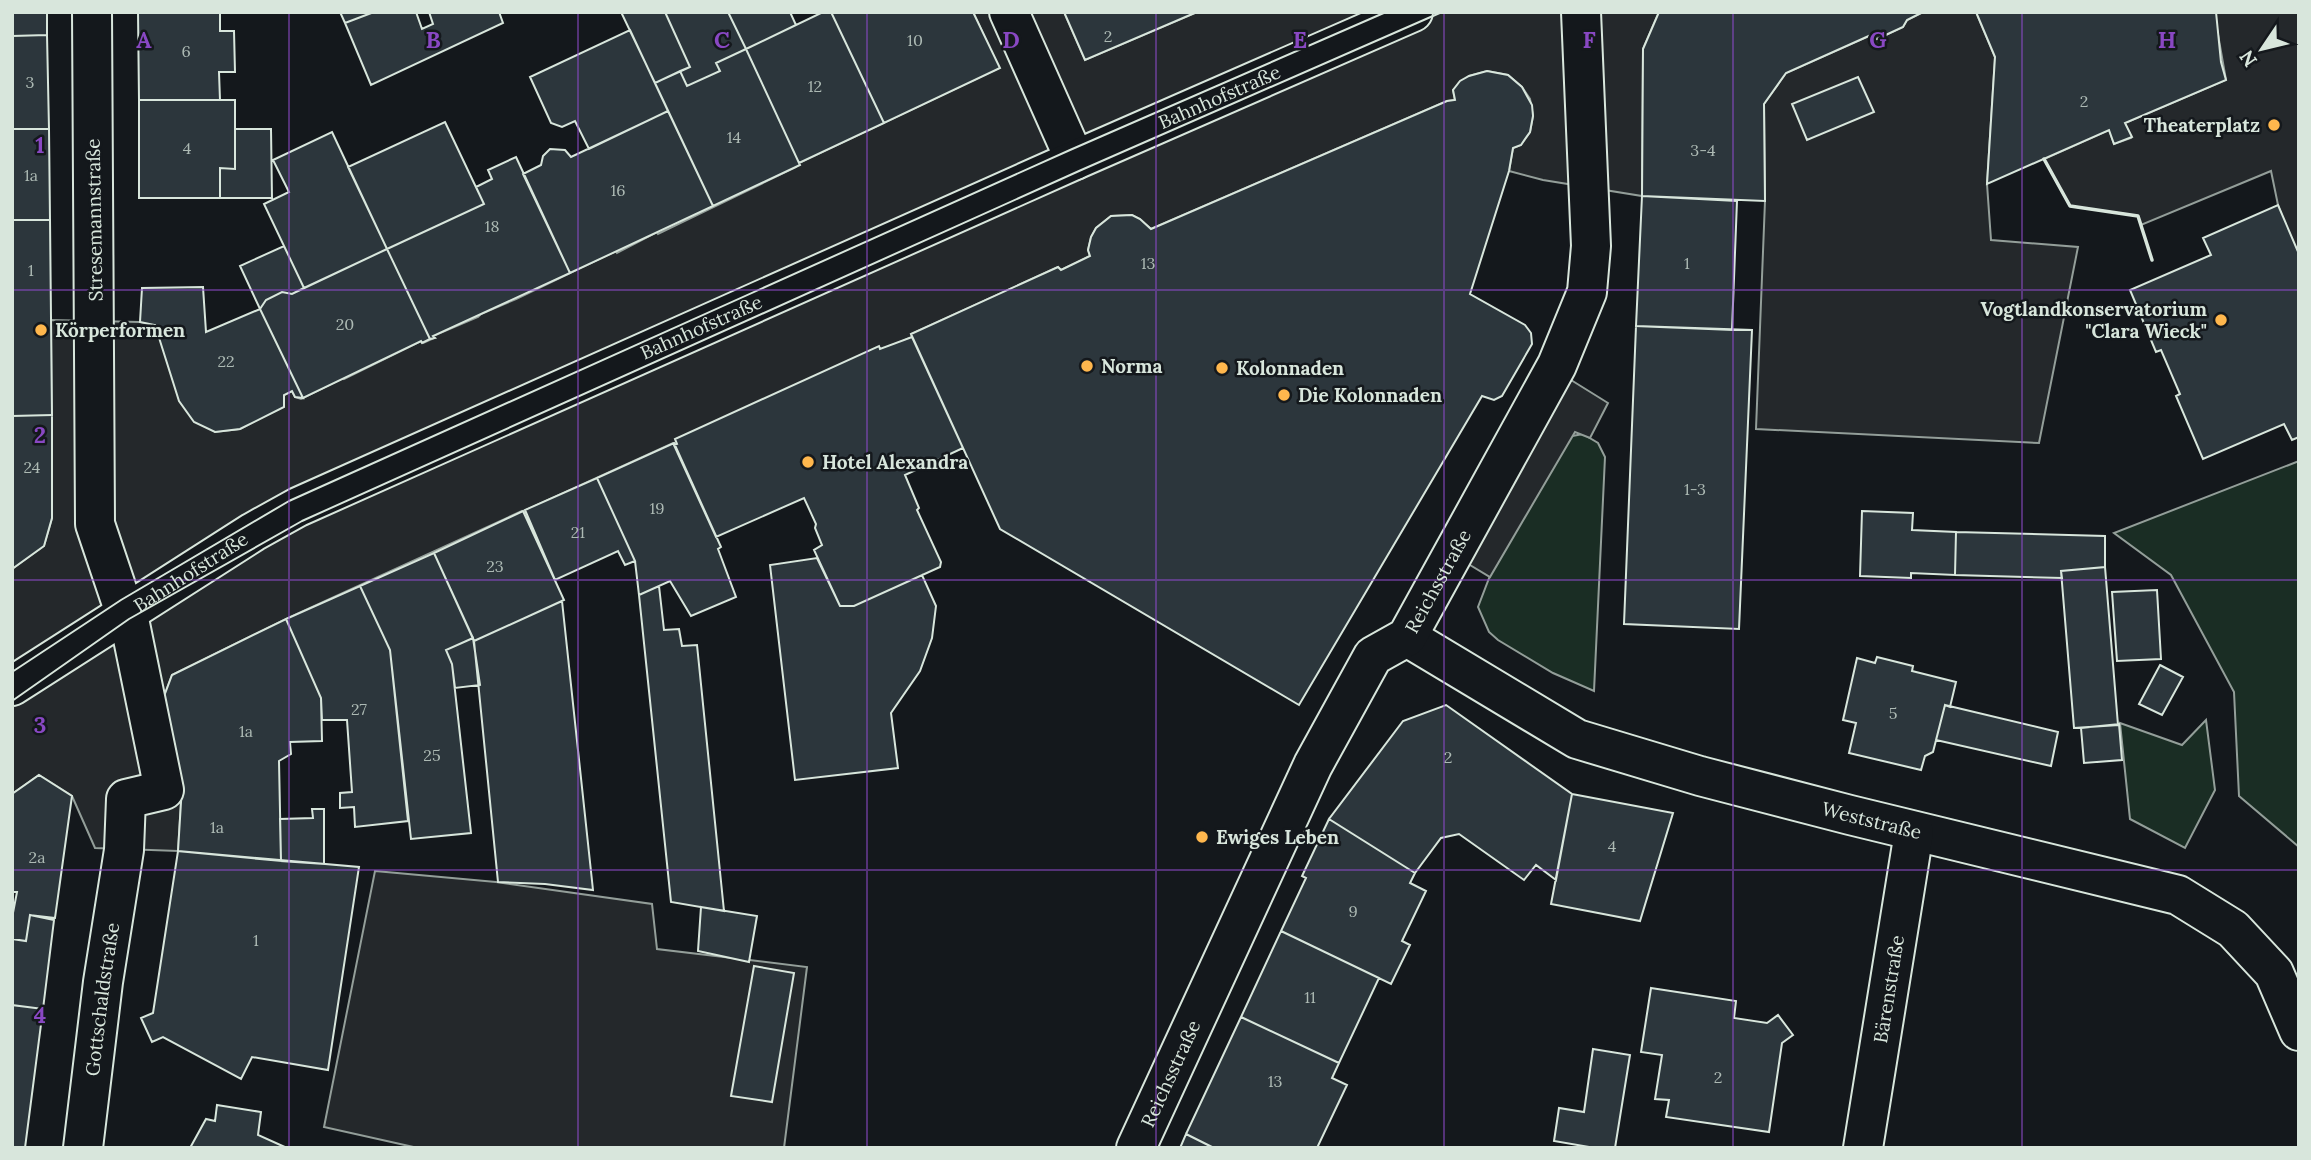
<svg xmlns="http://www.w3.org/2000/svg" width="2311" height="1160" viewBox="0 0 2311 1160" font-family="Lora,serif">
<style>
.green{fill:#1a2d24;stroke:#939e99;stroke-width:2}
.parking{fill:#24282b;stroke:#939e99;stroke-width:2}
.building{fill:#2c363c;stroke:#d8e6dc;stroke-width:2}
.lines{fill:none;stroke-linecap:round;stroke-linejoin:round}
.street-casing{stroke:#d8e6dc;stroke-width:42}
.street{stroke:#14181c;stroke-width:38}
.tram{stroke:#d8e6dc;stroke-width:2}
.wall{stroke:#d8e6dc;stroke-width:3.5}
.grid{fill:none;stroke:#8948c3;stroke-width:2;stroke-opacity:0.55}
.poi-dot{fill:#ffb74d;stroke:#14181c;stroke-width:2.5}
.labels{text-anchor:middle;stroke-width:5;stroke-linejoin:round;paint-order:stroke}
.number-label{font-size:16px;fill:#adbab4}
.street-label{font-size:19px;fill:#d8e6dc;stroke:#14181c}
.poi-label{font-size:19px;font-weight:bold;fill:#d8e6dc;stroke:#14181c;text-anchor:start}
.grid-label{font-size:23px;text-anchor:middle;font-weight:bold;fill:#8948c3;stroke:#14181c;stroke-width:5;stroke-linejoin:round;paint-order:stroke}
</style>
<rect width="100%" height="100%" fill="#14181c"/>
<!-- green -->
<path class="green" d="M1583,434L1598,443L1605,457L1594,691L1553,673L1498,640L1489,632L1478,607L1493,568L1567,437Z
M2299,461V847L2239,796L2234,692L2171,575L2114,533Z
M2206,720L2215,790L2185,848L2130,819L2120,723L2182,745Z"/>
<!-- parking -->
<path class="parking" d="M973,12H1064L1085,60L1197,12H1659L1643,49L1642,196L1543,180L1509,171L1513,148L1521,145L1530,132L1533,116L1530,99L1522,87L1508,75L1487,71L1469,76L1453,90L1455,100L1447,101L1151,229L1140,219L1132,215L1111,216L1096,228L1091,237L1088,250L1090,256L1061,270L1058,267L911,334L912,337L676,439L677,444L673,443L526,510L525,513L522,511L286,619L172,675L163,699L182,786L178,851L95,848L72,796L39,775L12,794V569L44,546L52,518L51,320L140,322L155,325L215,432L240,429L284,407V395L292,391L295,397L301,399L343,378L344,379L421,341L423,343L434,338L433,336L478,317L481,314L516,299L616,251L617,253L657,232L658,234L796,167L799,163L999,68Z
M1923,12H1976L1995,57L1987,184L1991,240L2078,247L2039,443L1756,429L1765,201L1764,104L1786,73L1871,35L1877,39L1903,27L1907,20Z
M2214,12H2299V263L2278,205L2271,171L2141,225L2138,216L2070,206L2044,159L2109,130L2114,144L2131,138L2125,123L2226,80Z
M1571,380L1608,403L1590,438L1575,432L1490,577L1465,562Z
M375,871L496,882L652,904L657,949L807,967L784,1148H418L324,1127Z"/>
<!-- building -->
<path class="building" d="M12,12H47V35L12,36Z
M138,12H220V31H234L235,72H219L220,100H139Z
M340,12H374L345,23Z
M374,12H416L422,29L433,24L429,12H499L503,23L371,85L345,23Z
M621,12H665L690,67L655,83Z
M665,12H728L746,49L716,63L720,71L687,86L680,71L690,67Z
M728,12H790L796,25L746,49Z
M823,12H831L884,123L799,163L746,49Z
M831,12H973L1000,68L884,123Z
M1064,12H1197L1085,60Z
M1659,12H1923L1907,20L1903,27L1877,39L1871,35L1786,73L1764,104L1765,201L1642,196L1643,49Z
M1976,12H2216L2221,62L2226,80L2125,123L2132,137L2114,144L2109,130L1987,184L1995,57Z
M630,30L668,111L589,149L575,121L562,127L551,123L530,77Z
M47,35L49,129H12V36Z
M746,49L800,165L713,206L655,83L680,71L687,86L720,71L716,63Z
M1487,71L1508,75L1522,87L1532,105L1533,116L1530,132L1525,139L1521,145L1513,148L1509,171L1470,294L1525,325L1531,333L1532,344L1502,396L1494,400L1482,396L1299,705L1000,529L911,334L1058,267L1061,270L1090,256L1088,250L1091,237L1096,228L1111,216L1132,215L1140,219L1151,229L1447,101L1455,100L1453,90L1460,81L1469,76Z
M1858,77L1874,112L1807,140L1792,104Z
M139,100H235V169L220,168V198H139Z
M668,111L713,206L570,273L523,174L541,165L543,156L550,149L565,150L571,157Z
M445,122L484,204L387,249L348,167Z
M12,129H49L50,220H12Z
M235,129H271L272,198H220V168L235,169Z
M332,132L387,249L304,288L264,204L289,192L273,160Z
M516,157L570,273L433,336L435,338L430,339L387,249L484,204L476,187L492,179L488,170Z
M1642,196L1737,201L1732,330L1636,326Z
M2278,205L2299,254V437L2292,440L2284,424L2203,459L2176,396L2180,394L2161,350L2156,352L2130,290L2211,255L2203,238Z
M12,220H50L52,415L12,416Z
M284,246L304,288L292,294L282,292L266,300L260,309L240,266Z
M387,249L430,339L422,343L421,341L303,398L260,309L266,300L282,292L292,294Z
M203,287L206,332L260,309L303,398L295,397L292,391L284,395V407L240,429L215,432L194,422L179,401L155,325L140,322L142,288Z
M1636,326L1752,330L1739,629L1624,624Z
M912,337L963,448L905,475L919,508L917,510L941,562L940,567L854,606H840L814,550L822,545L815,528L816,524L804,498L716,537L674,445L677,444L675,439L879,346L880,349Z
M52,415V518L44,546L12,569V416Z
M674,443L721,547L718,549L736,597L691,616L670,581L639,595L635,561L597,478Z
M597,478L635,561L625,565L618,551L555,580L525,510Z
M523,511L564,600L474,641L434,553Z
M1862,511L1913,513L1912,530L1956,532L1955,575L1911,573V578L1860,576Z
M1956,532L2105,536V567L2061,571L2062,578L1955,575Z
M434,553L473,638L446,650L452,664L471,833L411,839L390,650L360,586Z
M817,558L840,606H854L922,575L936,606L932,638L920,671L891,713L898,768L795,780L770,565Z
M2105,567L2118,725L2074,728L2061,571Z
M360,586L390,650L408,821L355,827L354,807L340,808V793L352,792L347,720H322L321,698L286,619Z
M659,586L664,630L679,629L682,646L697,645L724,911L671,902L639,595Z
M2157,590L2161,659L2117,661L2112,592Z
M562,601L593,890L545,884L498,882L474,641Z
M286,619L321,698L322,741L290,742L291,754L279,761L281,861L178,851L182,786L163,699L172,675Z
M473,638L480,685L455,688L452,664L446,650Z
M1877,657L1913,666L1912,671L1956,682L1950,707L1945,705L1933,752L1925,756L1921,770L1849,753L1856,723L1843,720L1857,658L1875,663Z
M2160,665L2183,677L2162,715L2139,704Z
M1446,705L1572,794L1556,880L1536,865L1524,880L1459,834L1441,838L1415,873L1329,819L1403,721Z
M1945,705L2058,732L2051,766L1936,740Z
M2119,724L2122,760L2084,763L2081,728Z
M39,775L72,796L55,918L30,915L26,941L12,939V918L17,892H12V794Z
M1572,794L1673,813L1640,921L1551,904Z
M312,809H324V864L281,861L280,819L313,818Z
M1329,819L1415,873L1410,883L1426,891L1402,941L1410,945L1391,984L1281,931L1306,878L1302,876Z
M178,851L359,867L328,1070L252,1057L241,1079L163,1037L152,1042L141,1018L153,1013Z
M701,907L757,916L749,962L698,951Z
M30,915L54,920L43,1009L12,1005V939L26,941Z
M1281,931L1379,978L1339,1063L1241,1017Z
M754,966L794,973L772,1102L731,1096Z
M1651,988L1736,1001L1734,1018L1767,1023L1778,1015L1793,1035L1782,1043L1769,1132L1666,1117L1669,1100L1655,1099L1662,1055L1641,1052Z
M12,1005L43,1009L25,1148H12Z
M1241,1017L1339,1063L1332,1078L1347,1085L1317,1148H1214L1186,1134Z
M1593,1049L1630,1055L1615,1148H1595L1554,1141L1559,1108L1584,1112Z
M217,1105L261,1112L258,1135L287,1148H190L206,1119L215,1121Z
M1186,1134L1214,1148H1180Z"/>
<g class="lines">
<!-- street casing -->
<g class="street-casing">
<g id="street">
<path d="M1009,12L1075,160"/>
<path id="s1" d="M1407,637L1577,739L1700,776L1850,815L2178,895L2233,929L2274,973L2299,1031"/>
<path id="s2" d="M12,686L253,532L298,507L1075,160L1413,12"/>
<path id="s3" d="M83,1148L103,982L124,850L126,799L164,790L129,619L125,613L95,524L92,12"/>
<path id="s4" d="M1136,1148L1313,765L1373,656L1407,637L1557,365L1587,292L1591,246L1581,12"/>
<path id="s5" d="M1863,1148L1914,832"/>
</g>
</g>
<!-- street -->
<use href="#street" class="street"/>
<!-- tram -->
<path class="tram" d="M12,672L121,600L289,501L1070,150L1386,12
M12,701L129,619L302,521L1079,171L1442,12"/>
<!-- wall -->
<path class="wall" d="M2044,159L2070,206L2138,216L2152,260"/>
</g>
<!-- grid -->
<path class="grid" d="M289,12V1148M578,12V1148M867,12V1148M1156,12V1148M1444,12V1148M1733,12V1148M2022,12V1148M12,290H2299M12,580H2299M12,870H2299"/>
<!-- markers -->
<g class="poi-dot">
<circle cx="2274" cy="125" r="7"/>
<circle cx="2221" cy="320" r="7"/>
<circle cx="41" cy="330" r="7"/>
<circle cx="1087" cy="366" r="7"/>
<circle cx="1222" cy="368" r="7"/>
<circle cx="1284" cy="395" r="7"/>
<circle cx="808" cy="462" r="7"/>
<circle cx="1202" cy="837" r="7"/>
</g>
<g class="labels">
<!-- number labels -->
<g class="number-label">
<text x="1108" y="42">2</text>
<text x="915" y="46">10</text>
<text x="186" y="57">6</text>
<text x="30" y="88">3</text>
<text x="815" y="92">12</text>
<text x="2084" y="107">2</text>
<text x="734" y="143">14</text>
<text x="187" y="154">4</text>
<text x="1703" y="156">3-4</text>
<text x="31" y="181">1a</text>
<text x="618" y="196">16</text>
<text x="492" y="232">18</text>
<text x="1148" y="269">13</text>
<text x="1687" y="269">1</text>
<text x="31" y="276">1</text>
<text x="345" y="330">20</text>
<text x="226" y="367">22</text>
<text x="32" y="473">24</text>
<text x="1695" y="495">1-3</text>
<text x="657" y="514">19</text>
<text x="578" y="538">21</text>
<text x="495" y="572">23</text>
<text x="359" y="715">27</text>
<text x="1893" y="719">5</text>
<text x="246" y="737">1a</text>
<text x="432" y="761">25</text>
<text x="1448" y="763">2</text>
<text x="217" y="833">1a</text>
<text x="1612" y="852">4</text>
<text x="37" y="863">2a</text>
<text x="1353" y="917">9</text>
<text x="256" y="946">1</text>
<text x="1310" y="1003">11</text>
<text x="1718" y="1083">2</text>
<text x="1275" y="1087">13</text>
</g>
<!-- street labels -->
<g class="street-label">
<text dy="7" stroke="none"><textPath href="#s2" startOffset="1346">Bahnhofstraße</textPath></text>
<text transform="translate(94 220) rotate(-91)" y="7">Stresemannstraße</text>
<text dy="7" stroke="none"><textPath href="#s2" startOffset="779">Bahnhofstraße</textPath></text>
<text dy="7" stroke="none"><textPath href="#s2" startOffset="212">Bahnhofstraße</textPath></text>
<text dy="7" stroke="none"><textPath href="#s4" startOffset="649">Reichsstraße</textPath></text>
<text dy="7" stroke="none"><textPath href="#s1" startOffset="504">Weststraße</textPath></text>
<text dy="7" stroke="none"><textPath href="#s5" startOffset="161">Bärenstraße</textPath></text>
<text dy="7" stroke="none"><textPath href="#s3" startOffset="150">Gottschaldstraße</textPath></text>
<text dy="7" stroke="none"><textPath href="#s4" startOffset="82">Reichsstraße</textPath></text>
</g>
<!-- poi labels -->
<g class="poi-label">
<text x="2260" y="132" text-anchor="end">Theaterplatz</text>
<text x="2207" y="316" text-anchor="end">Vogtlandkonservatorium<tspan x="2207" dy="22">"Clara Wieck"</tspan></text>
<text x="55" y="337">Körperformen</text>
<text x="1101" y="373">Norma</text>
<text x="1236" y="375">Kolonnaden</text>
<text x="1298" y="402">Die Kolonnaden</text>
<text x="822" y="469">Hotel Alexandra</text>
<text x="1216" y="844">Ewiges Leben</text>
</g>
</g>
<g class="grid-label">
<text x="144" y="48">A</text>
<text x="433" y="48">B</text>
<text x="722" y="48">C</text>
<text x="1011" y="48">D</text>
<text x="1300" y="48">E</text>
<text x="1589" y="48">F</text>
<text x="1878" y="48">G</text>
<text x="2167" y="48">H</text>
<text x="40" y="153">1</text>
<text x="40" y="443">2</text>
<text x="40" y="733">3</text>
<text x="40" y="1023">4</text>
</g>
<!-- border -->
<rect width="2311" height="1160" fill="none" stroke="#d8e6dc" stroke-width="28"/>
<!-- north arrow -->
<g transform="translate(2262 49) rotate(235)" stroke="#14181c" stroke-width="5" paint-order="stroke">
<path d="M0-5L12 26L0 18L-12 26Z" fill="#d8e6dc"/>
<text y="-10" font-size="19" font-weight="bold" text-anchor="middle" fill="#d8e6dc">N</text>
</g>
</svg>
